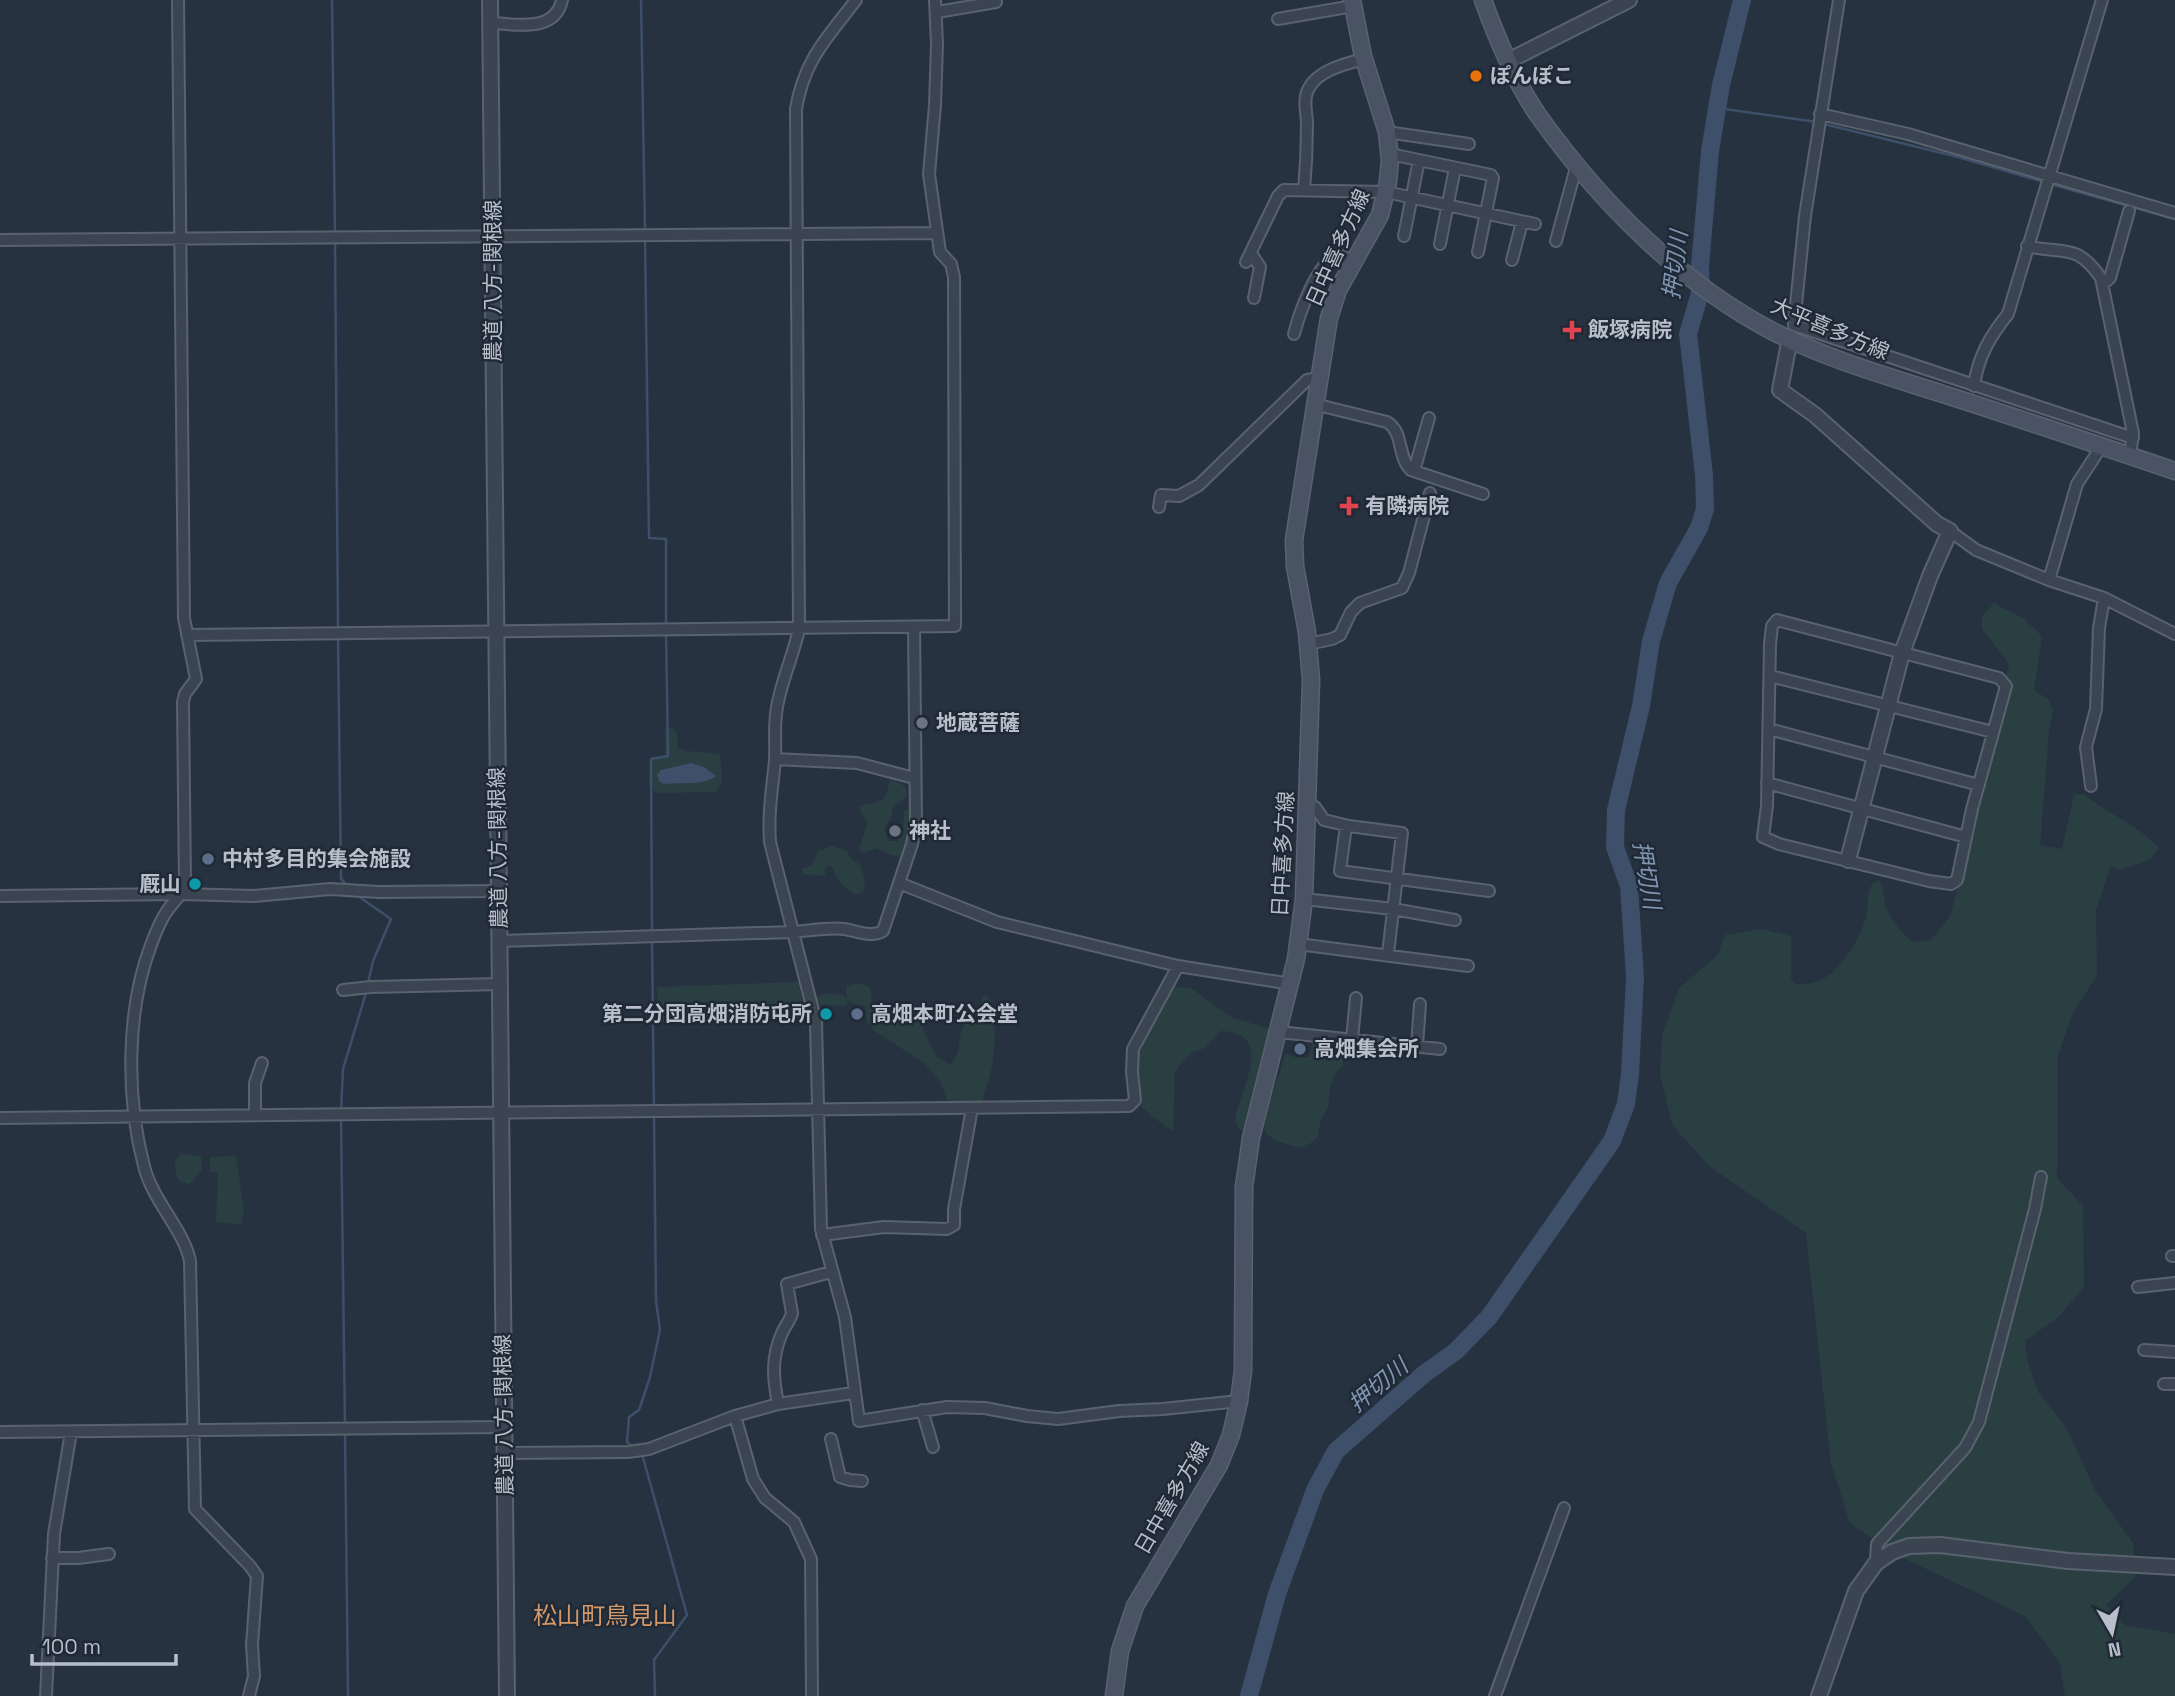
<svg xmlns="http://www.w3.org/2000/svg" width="2175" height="1696" viewBox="0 0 2175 1696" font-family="'Space Grotesk','Noto Sans JP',sans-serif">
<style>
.green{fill:#293f42}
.water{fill:#3d4f69}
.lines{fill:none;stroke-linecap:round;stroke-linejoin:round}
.stream{stroke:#3d4f69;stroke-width:2.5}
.river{stroke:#3d4f69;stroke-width:18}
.minor-casing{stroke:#59626e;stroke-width:14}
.tertiary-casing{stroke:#59626e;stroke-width:18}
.secondary-casing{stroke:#59626e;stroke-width:19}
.minor{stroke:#3b4451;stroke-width:10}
.tertiary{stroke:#3b4451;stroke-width:14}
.secondary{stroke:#495363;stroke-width:16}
.food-dot{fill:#e8710a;stroke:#202936;stroke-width:2.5}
.health-dot{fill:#e0444e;stroke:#202936;stroke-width:2.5}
.worship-dot{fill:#6b7280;stroke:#202936;stroke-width:2.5}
.service-dot{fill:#5c6f8a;stroke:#202936;stroke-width:2.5}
.culture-dot{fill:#0f9aa8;stroke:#202936;stroke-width:2.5}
.labels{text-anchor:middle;stroke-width:5;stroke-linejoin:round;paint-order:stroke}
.poi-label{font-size:21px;font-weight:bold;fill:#b8bfcb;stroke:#202936;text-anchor:start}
.street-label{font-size:21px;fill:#b8bfcb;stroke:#202936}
.water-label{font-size:23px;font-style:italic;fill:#8095b1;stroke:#202936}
.quarter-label{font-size:24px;fill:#d3996b;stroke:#202936}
</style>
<rect width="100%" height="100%" fill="#273241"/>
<!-- green -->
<path class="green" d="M1994,603L2024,619L2042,636L2034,690L2048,699L2053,710L2049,732L2040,845L2062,849L2074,795L2084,794C2108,814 2138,825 2159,848L2149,860L2120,870L2111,866L2096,910L2097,975L2073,1013L2058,1055L2057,1178L2083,1206L2084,1288L2057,1318L2025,1341L2028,1363L2038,1392L2066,1427L2096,1492L2133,1543L2135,1577L2106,1605L2125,1625L2175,1634V1696H2065L2060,1664L2025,1616L1895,1554L1850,1523L1831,1464L1806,1233L1709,1166L1672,1125L1660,1074L1662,1036L1679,988L1717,956L1725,935L1762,929L1791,936V980L1796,984C1801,984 1808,985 1813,983C1838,977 1863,937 1867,912C1869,898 1865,887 1879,879C1884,888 1883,896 1886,906C1891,921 1901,931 1912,942L1931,940L1950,916L1971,839L2009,664L1982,629V616Z
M672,727L677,734L678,748C692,754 706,751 720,755L722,780L717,792L656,793L649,785L650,758L665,755V729Z
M890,779L905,786L907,796L893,807L891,818L884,828L889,841H897L903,832L904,811L907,809L913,811L914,820L904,857L891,855L876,848L864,853L859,849L868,822L860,812V806C868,802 881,804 886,795C889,790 888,784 890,779Z
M831,846L846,850L852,860L860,864L865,881L863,892L856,895C845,889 836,878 832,867L829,866L825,869V876L803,874L802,869L811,866L818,851Z
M798,982L808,1021L658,1022L657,987Z
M858,983L866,985L871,989V1003L875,1011L906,1018L912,1015L918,1018L936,1056L950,1065C969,1045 948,1030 979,1014L983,996H987L991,1000C998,1037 995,1066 982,1101L975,1104L947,1100L940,1081L924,1063L876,1032L867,1022L865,1006L852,1003L847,1000L846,986Z
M1174,987L1191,988L1231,1017L1270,1029L1274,1037L1245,1132L1238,1128L1235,1120C1239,1091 1277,1033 1221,1031C1211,1040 1206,1051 1192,1052L1175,1071L1173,1131C1166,1127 1143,1110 1140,1104C1123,1071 1156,1014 1174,987Z
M826,993L844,995L848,1004L841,1006L817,1005V997Z
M1313,1039L1320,1045L1321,1056L1327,1059L1337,1057L1343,1059V1067L1336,1072L1331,1084L1328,1107L1321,1120L1318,1137L1311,1143L1299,1148L1275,1140L1265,1132L1263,1118L1280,1072L1285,1053L1297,1058L1309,1057Z
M181,1153L201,1157L202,1171L189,1184L180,1182L176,1175L175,1161Z
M236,1156L244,1211L241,1225L216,1222L218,1173L210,1172V1157Z"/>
<!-- water -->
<path class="water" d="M691,763L704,767L716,776C703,786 680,782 664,784L659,781L657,775L661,770Z"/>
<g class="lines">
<!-- stream -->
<path class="stream" d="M332,0L335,234
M641,0L645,230
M1717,108L1817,122
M1824,124L1958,157L2044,182
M2050,184L2175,219
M645,237L649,538L666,539V627
M335,241L338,630
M338,637L341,879L348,886
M358,896L391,919L373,961L368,983
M652,934L651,759L668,756L666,633
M652,941L654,1109
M341,1112L343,1069L366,993
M341,1118L345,1427
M345,1433L348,1696
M634,1448L627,1442L629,1417L639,1410L650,1377L660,1330L656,1301L654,1116
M642,1454L687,1615L654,1660L655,1696"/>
<!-- river -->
<path class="river" d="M1249,1696L1277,1594L1315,1490L1336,1451L1424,1374L1456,1351L1489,1317L1612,1141L1626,1104L1630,1074L1635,977L1629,886L1615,847L1616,810L1641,706L1651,641L1668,583L1699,528L1705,509L1704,475L1688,334L1701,290L1700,266L1710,151L1721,85L1742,0"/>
<!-- minor casing -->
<g class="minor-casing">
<path id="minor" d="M178,0L184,618L196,679L185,694L183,702L185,886C181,896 173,902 167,911C160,921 155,934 151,945C126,1011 126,1098 144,1166C152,1200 184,1230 190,1261L195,1509L250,1566L257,1576L252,1645L254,1676L249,1696
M856,0C827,38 804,60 796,109L799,629C794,653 783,677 778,702C773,722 776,741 775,761C772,790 768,813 770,842L816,1022L821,1229L845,1317L859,1421L947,1407L985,1408L1027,1416L1058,1419L1119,1411L1163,1409L1239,1401
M1839,0L1805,216L1794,325L2133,438
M937,12L996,2L995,0
M1278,19L1353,6
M491,23C517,24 555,33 562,0
M1820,114L1908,134L2175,213
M1387,132L1469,144
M1390,154L1491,175L1493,178L1478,252
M1304,190C1306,168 1307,146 1307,124C1307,115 1304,105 1306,96C1311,72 1344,64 1364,59
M1404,236L1419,160
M0,240L936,233
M1556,241L1577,164
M1440,244L1455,168
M2027,246C2064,255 2076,242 2101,278L2133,433L2130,456
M1251,253L1260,267L1254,298
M1512,260L1522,222
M1246,262L1278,196L1284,190L1386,192L1535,224
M2103,284L2110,278L2129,211
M1294,334C1299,315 1318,258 1339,255L1354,262
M1974,386C1978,357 1990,336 2008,314L2102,0
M1314,404L1387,422C1404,432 1397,457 1411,470L1483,494
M1414,471L1429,418
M1159,507L1161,495L1179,496L1199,485L1307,380L1319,378
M1950,531L1976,550L2049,580L2104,598L2175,634
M2049,580L2077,484L2101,447
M1777,620L1999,678L2006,686L1972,809L1957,880L1951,884L1929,881L1779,844L1763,837L1767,806L1770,644L1772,626Z
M187,635L955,626L954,277L951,264L940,252L929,174L935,105L937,44L935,0
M1308,644L1332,639L1340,635L1351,612L1360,603L1402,588L1409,573L1430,493
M1770,676L1993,732
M1769,729L1979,785
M775,759L857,763L914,778
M1767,783L1966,837
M2091,786L2086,747L2096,709L2099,628L2104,598
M1307,805L1315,807L1324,820L1349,826L1402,833L1388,954
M1346,826L1340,871L1489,891
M899,883L997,922L1178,966L1291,984
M0,896L181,894L254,896L330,889L379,892L498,891
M1304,899L1393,909L1455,920
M499,941L792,932C809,931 827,927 844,929C857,931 871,938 883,931L912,844L916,823L914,627
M1298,944L1468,966
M343,990L371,987L500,984
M1279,1032L1440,1049
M1352,1039L1356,998
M1417,1046L1420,1004
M255,1115V1083L262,1063
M0,1118L1129,1106L1135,1100L1132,1072L1133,1049L1178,966
M822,1235L884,1227L947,1229L954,1225V1209L972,1108
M2172,1256H2175
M2138,1287L2175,1283
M2144,1350L2175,1352
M2164,1384H2175
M778,1404C773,1378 771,1358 782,1333C785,1326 790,1321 792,1313L787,1284L831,1272
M922,1410L933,1447
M735,1416L753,1479L765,1498L794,1522L811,1559L812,1696
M0,1432L504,1427
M831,1439L840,1477L850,1480L862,1481
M504,1453L628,1452L649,1449L735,1416L778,1404L853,1393
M52,1558H78L109,1554
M1873,1566L1876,1561L1877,1544L1965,1448L1979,1422L2035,1209L2041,1177
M46,1696L54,1534L71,1432
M1495,1696L1564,1508"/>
</g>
<!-- tertiary casing -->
<g class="tertiary-casing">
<path id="tertiary" d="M490,0L507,1696
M1508,61L1629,0
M1790,338L1780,390L1815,415L1937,524L1950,531L1930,576L1902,653L1848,860
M1819,1696L1856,1591L1876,1563L1892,1552L1909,1546L1940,1545L2068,1561L2175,1567"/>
</g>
<!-- secondary casing -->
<g class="secondary-casing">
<path id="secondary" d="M1483,0C1497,39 1514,80 1538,115C1599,201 1680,283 1774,332C1827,359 1887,376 1943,394C2021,419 2098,445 2175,471
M1114,1696L1120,1651L1135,1606L1219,1465L1231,1435L1239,1401L1243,1371L1244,1187L1251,1138L1296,959L1304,899L1311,680L1307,632L1295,566L1294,540L1329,318L1338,290L1380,215L1388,182L1390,160L1387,132L1363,56L1352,0"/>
</g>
<!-- minor -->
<use href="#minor" class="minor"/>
<!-- tertiary -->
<use href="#tertiary" class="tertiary"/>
<!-- secondary -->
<use href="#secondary" class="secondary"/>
</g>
<!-- markers -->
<circle class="food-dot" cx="1476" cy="76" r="7"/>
<g class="health-dot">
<path d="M1568.5 319.5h7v7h7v7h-7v7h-7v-7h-7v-7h7z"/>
<path d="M1345.5 495.5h7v7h7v7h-7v7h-7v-7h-7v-7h7z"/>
</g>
<g class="worship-dot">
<circle cx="922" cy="723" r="7"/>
<circle cx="895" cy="831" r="7"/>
</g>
<g class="service-dot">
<circle cx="208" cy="859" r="7"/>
<circle cx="857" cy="1014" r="7"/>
<circle cx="1300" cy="1049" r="7"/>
</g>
<g class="culture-dot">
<circle cx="195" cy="884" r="7"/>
<circle cx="826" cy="1014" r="7"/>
</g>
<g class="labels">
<!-- poi labels -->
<g class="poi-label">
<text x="1490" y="83">ぽんぽこ</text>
<text x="1588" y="337">飯塚病院</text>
<text x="1365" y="513">有隣病院</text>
<text x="936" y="730">地蔵菩薩</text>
<text x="909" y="838">神社</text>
<text x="222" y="866">中村多目的集会施設</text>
<text x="181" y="891" text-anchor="end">厩山</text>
<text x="812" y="1021" text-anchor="end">第二分団高畑消防屯所</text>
<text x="871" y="1021">高畑本町公会堂</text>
<text x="1314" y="1056">高畑集会所</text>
</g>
<!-- street labels -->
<g class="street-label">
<text transform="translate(1338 248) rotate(-66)" y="7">日中喜多方線</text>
<text transform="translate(493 281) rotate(-90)" y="7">農道 八方-関根線</text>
<text transform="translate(1830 329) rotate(23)" y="7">大平喜多方線</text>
<text transform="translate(498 848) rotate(-91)" y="7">農道 八方-関根線</text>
<text transform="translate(1283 854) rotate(-87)" y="7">日中喜多方線</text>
<text transform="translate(504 1415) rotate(-91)" y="7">農道 八方-関根線</text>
<text transform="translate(1172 1498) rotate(-60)" y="7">日中喜多方線</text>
</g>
<!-- water labels -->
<g class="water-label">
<text transform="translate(1675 265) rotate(-83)" y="8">押切川</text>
<text transform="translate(1647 875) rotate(80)" y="8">押切川</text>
<text transform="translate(1378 1385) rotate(-40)" y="8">押切川</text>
</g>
<!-- quarter labels -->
<g class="quarter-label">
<text x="605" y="1624">松山町鳥見山</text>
</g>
</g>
<!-- north arrow -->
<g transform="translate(2112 1633) rotate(171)" stroke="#202936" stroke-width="5" paint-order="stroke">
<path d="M0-5L12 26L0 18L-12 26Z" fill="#b8bfcb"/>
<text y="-10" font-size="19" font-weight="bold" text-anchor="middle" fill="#b8bfcb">N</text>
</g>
<!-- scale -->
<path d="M32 1654v10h144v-10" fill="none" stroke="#b8bfcb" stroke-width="3.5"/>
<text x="42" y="1654" font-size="21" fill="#b8bfcb" stroke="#202936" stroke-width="5" paint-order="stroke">100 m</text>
</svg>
